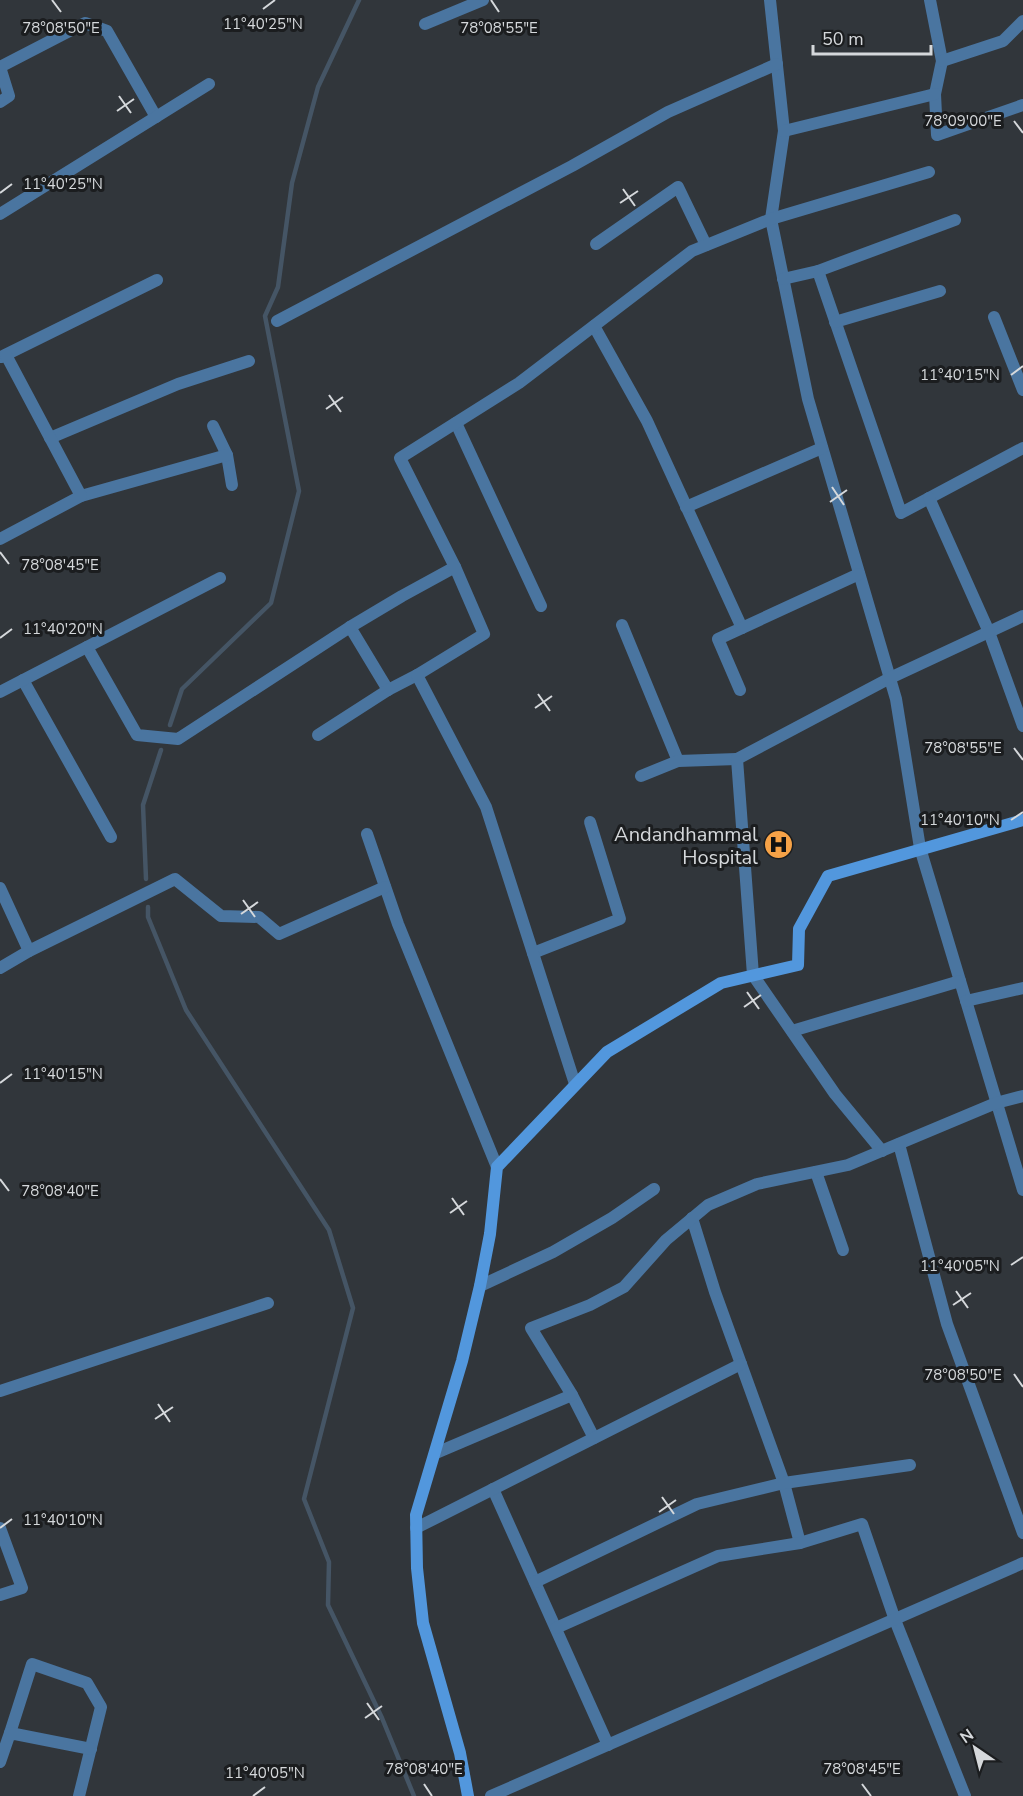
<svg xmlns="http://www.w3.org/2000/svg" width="1023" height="1796" viewBox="0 0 1023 1796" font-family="'Nunito Sans',sans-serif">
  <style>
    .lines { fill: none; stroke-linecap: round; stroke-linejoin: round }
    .stream { stroke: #455565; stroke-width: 4.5 }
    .street { stroke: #4a75a0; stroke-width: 12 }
    .secondary { stroke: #5297dd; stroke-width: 12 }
    .ticks { fill: none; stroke: #d5d8db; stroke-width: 2 }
    .labels { text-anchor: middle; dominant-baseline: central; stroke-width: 6; stroke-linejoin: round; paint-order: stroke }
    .poi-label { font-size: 20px; fill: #d5d8db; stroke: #1b1d1f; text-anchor: end }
    .ticks-label { font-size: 15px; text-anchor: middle; fill: #d5d8db; stroke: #1b1d1f; stroke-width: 6; stroke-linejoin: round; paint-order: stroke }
  </style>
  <rect width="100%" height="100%" fill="#31363b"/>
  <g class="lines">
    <g class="stream">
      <path d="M 170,725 L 182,689 L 271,603 L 299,491 L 265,316 L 278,287 L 292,183 L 318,87 L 359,0"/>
      <path d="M 146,879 L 143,805 L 161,750"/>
      <path d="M 148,907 L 148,917 L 186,1010 L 329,1230 L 353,1308 L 304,1499 L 329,1562 L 328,1605 L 382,1718 L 414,1796"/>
    </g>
    <g class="street">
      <path d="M 770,0 L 784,131 L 771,219 L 808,399 L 896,699 L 920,848 L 1023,1190"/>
      <path d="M 930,0 L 942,61 L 935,94 L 937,135 L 1023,105"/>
      <path d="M 425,24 L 483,0"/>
      <path d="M 942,61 L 1003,41 L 1023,21"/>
      <path d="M 0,102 L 9,96 L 0,67 L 85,23 L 107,31 L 156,117"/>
      <path d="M 784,131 L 935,94"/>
      <path d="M 0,214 L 209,84"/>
      <path d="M 596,244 L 678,187 L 706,245"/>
      <path d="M 818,271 L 955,220"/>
      <path d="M 783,279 L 818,271 L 901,513 L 1023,448"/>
      <path d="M 994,317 L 1023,390"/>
      <path d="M 277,321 L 572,166 L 668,112 L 777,64"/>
      <path d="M 835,322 L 940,291"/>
      <path d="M 594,326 L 647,421 L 742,628"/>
      <path d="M 1,357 L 157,280"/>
      <path d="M 456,423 L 541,606"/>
      <path d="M 213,426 L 227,455 L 232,485"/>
      <path d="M 50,438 L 178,384 L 249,361"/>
      <path d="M 81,496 L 227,455"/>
      <path d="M 929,498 L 989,632 L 1023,726"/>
      <path d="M 686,507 L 822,448"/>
      <path d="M 0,539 L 81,496 L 6,355"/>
      <path d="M 622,625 L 678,761"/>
      <path d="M 350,627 L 388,690"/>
      <path d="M 87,647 L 137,735 L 178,739 L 350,627 L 402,596 L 455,567"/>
      <path d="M 23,680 L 111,837"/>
      <path d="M 740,690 L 718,639 L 859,574"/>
      <path d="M 0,692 L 220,578"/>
      <path d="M 318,735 L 388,690 L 417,675"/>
      <path d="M 641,776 L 678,761 L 737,759"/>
      <path d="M 367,834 L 398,924 L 497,1167"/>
      <path d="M 0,888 L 29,951"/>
      <path d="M 533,953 L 620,919 L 590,822"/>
      <path d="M 0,968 L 29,951 L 175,879 L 221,916 L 259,917 L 279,934 L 385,887"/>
      <path d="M 966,1001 L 1023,988"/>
      <path d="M 792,1031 L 960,981"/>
      <path d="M 575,1084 L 486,807 L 417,675 L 484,634 L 455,567 L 400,458 L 519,383 L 692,251 L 771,219 L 929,172"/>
      <path d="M 899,1144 L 947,1324 L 1023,1533"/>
      <path d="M 882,1151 L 835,1094 L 753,975 L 737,759 L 890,678 L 1023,616"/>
      <path d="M 816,1172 L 843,1250"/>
      <path d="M 692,1218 L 715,1292 L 784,1483 L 800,1543"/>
      <path d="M 480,1286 L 553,1252 L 612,1218 L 654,1189"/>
      <path d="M 0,1391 L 268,1303"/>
      <path d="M 594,1438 L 572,1395 L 531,1328 L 590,1305 L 624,1287 L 666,1240 L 708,1205 L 757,1184 L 848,1165 L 996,1103 L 1023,1096"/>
      <path d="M 436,1453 L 572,1395"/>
      <path d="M 493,1489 L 608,1745"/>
      <path d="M 0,1528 L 22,1588 L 0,1595"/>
      <path d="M 416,1528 L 741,1364"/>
      <path d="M 535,1582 L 697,1504 L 784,1483 L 910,1465"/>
      <path d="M 556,1628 L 718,1556 L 800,1543 L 862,1524 L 895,1620 L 965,1796"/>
      <path d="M 10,1733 L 32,1664 L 87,1683 L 101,1707 L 79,1796"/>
      <path d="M 0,1762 L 10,1733 L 91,1749"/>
      <path d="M 491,1796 L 1023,1563"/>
    </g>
    <path class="secondary" d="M 468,1796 L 460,1753 L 423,1623 L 417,1568 L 416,1515 L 462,1361 L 480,1286 L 490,1234 L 497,1167 L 607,1052 L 721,983 L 798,965 L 799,929 L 828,876 L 1023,820"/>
  </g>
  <path class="ticks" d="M 52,0 L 61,12M 491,0 L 499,12M 263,9 L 275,0M 119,96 L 131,113M 117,111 L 134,99M 1014,121 L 1023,133M 623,189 L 635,206M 0,193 L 12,184M 620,203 L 638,191M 1011,375 L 1023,366M 329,395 L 341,412M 326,409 L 343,397M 832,487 L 844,505M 830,502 L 847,490M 0,552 L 9,564M 0,638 L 12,629M 538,694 L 550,711M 535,708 L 552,696M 1014,748 L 1023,760M 1011,820 L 1023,812M 243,900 L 255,917M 241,914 L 258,902M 747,992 L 759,1009M 744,1007 L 761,995M 0,1083 L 12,1074M 0,1179 L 9,1191M 452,1198 L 464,1215M 450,1213 L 467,1201M 1011,1265 L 1023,1257M 956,1291 L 968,1308M 953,1305 L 971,1293M 1014,1374 L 1023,1387M 158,1404 L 170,1422M 155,1419 L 173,1407M 662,1497 L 674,1514M 659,1512 L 676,1500M 0,1528 L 12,1519M 367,1703 L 379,1720M 365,1718 L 382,1706M 424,1784 L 432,1796M 862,1784 L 871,1796M 253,1796 L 265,1787"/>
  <defs>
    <symbol id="hospital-disc" viewBox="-11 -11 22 22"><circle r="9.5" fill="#f6a247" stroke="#1b1d1f"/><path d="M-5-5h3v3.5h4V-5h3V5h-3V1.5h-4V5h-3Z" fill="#111"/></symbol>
  </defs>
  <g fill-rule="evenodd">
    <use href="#hospital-disc" x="762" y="828" width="33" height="33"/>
  </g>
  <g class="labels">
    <g class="poi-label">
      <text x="758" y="834">Andandhammal<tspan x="758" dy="23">Hospital</tspan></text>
    </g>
  </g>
  <g class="ticks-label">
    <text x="263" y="29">11°40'25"N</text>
    <text x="61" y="33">78°08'50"E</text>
    <text x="499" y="33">78°08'55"E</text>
    <text x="963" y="126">78°09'00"E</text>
    <text x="63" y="189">11°40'25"N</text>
    <text x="960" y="380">11°40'15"N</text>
    <text x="60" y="570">78°08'45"E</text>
    <text x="63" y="634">11°40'20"N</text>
    <text x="963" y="753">78°08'55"E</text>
    <text x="960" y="825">11°40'10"N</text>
    <text x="63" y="1079">11°40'15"N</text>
    <text x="60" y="1196">78°08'40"E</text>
    <text x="960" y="1271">11°40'05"N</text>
    <text x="963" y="1380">78°08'50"E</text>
    <text x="63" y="1525">11°40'10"N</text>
    <text x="424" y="1774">78°08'40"E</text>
    <text x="862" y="1774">78°08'45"E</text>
    <text x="265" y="1778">11°40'05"N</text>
  </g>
  <g transform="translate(975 1748) rotate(325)" stroke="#1b1d1f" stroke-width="4.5" paint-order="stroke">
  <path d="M0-4.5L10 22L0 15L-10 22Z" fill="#d5d8db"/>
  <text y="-9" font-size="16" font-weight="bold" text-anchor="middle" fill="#d5d8db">N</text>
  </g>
  <path d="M813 45v9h118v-9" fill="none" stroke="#d5d8db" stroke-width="3"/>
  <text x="822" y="45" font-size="18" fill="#d5d8db" stroke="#1b1d1f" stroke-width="4.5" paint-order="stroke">50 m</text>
</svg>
